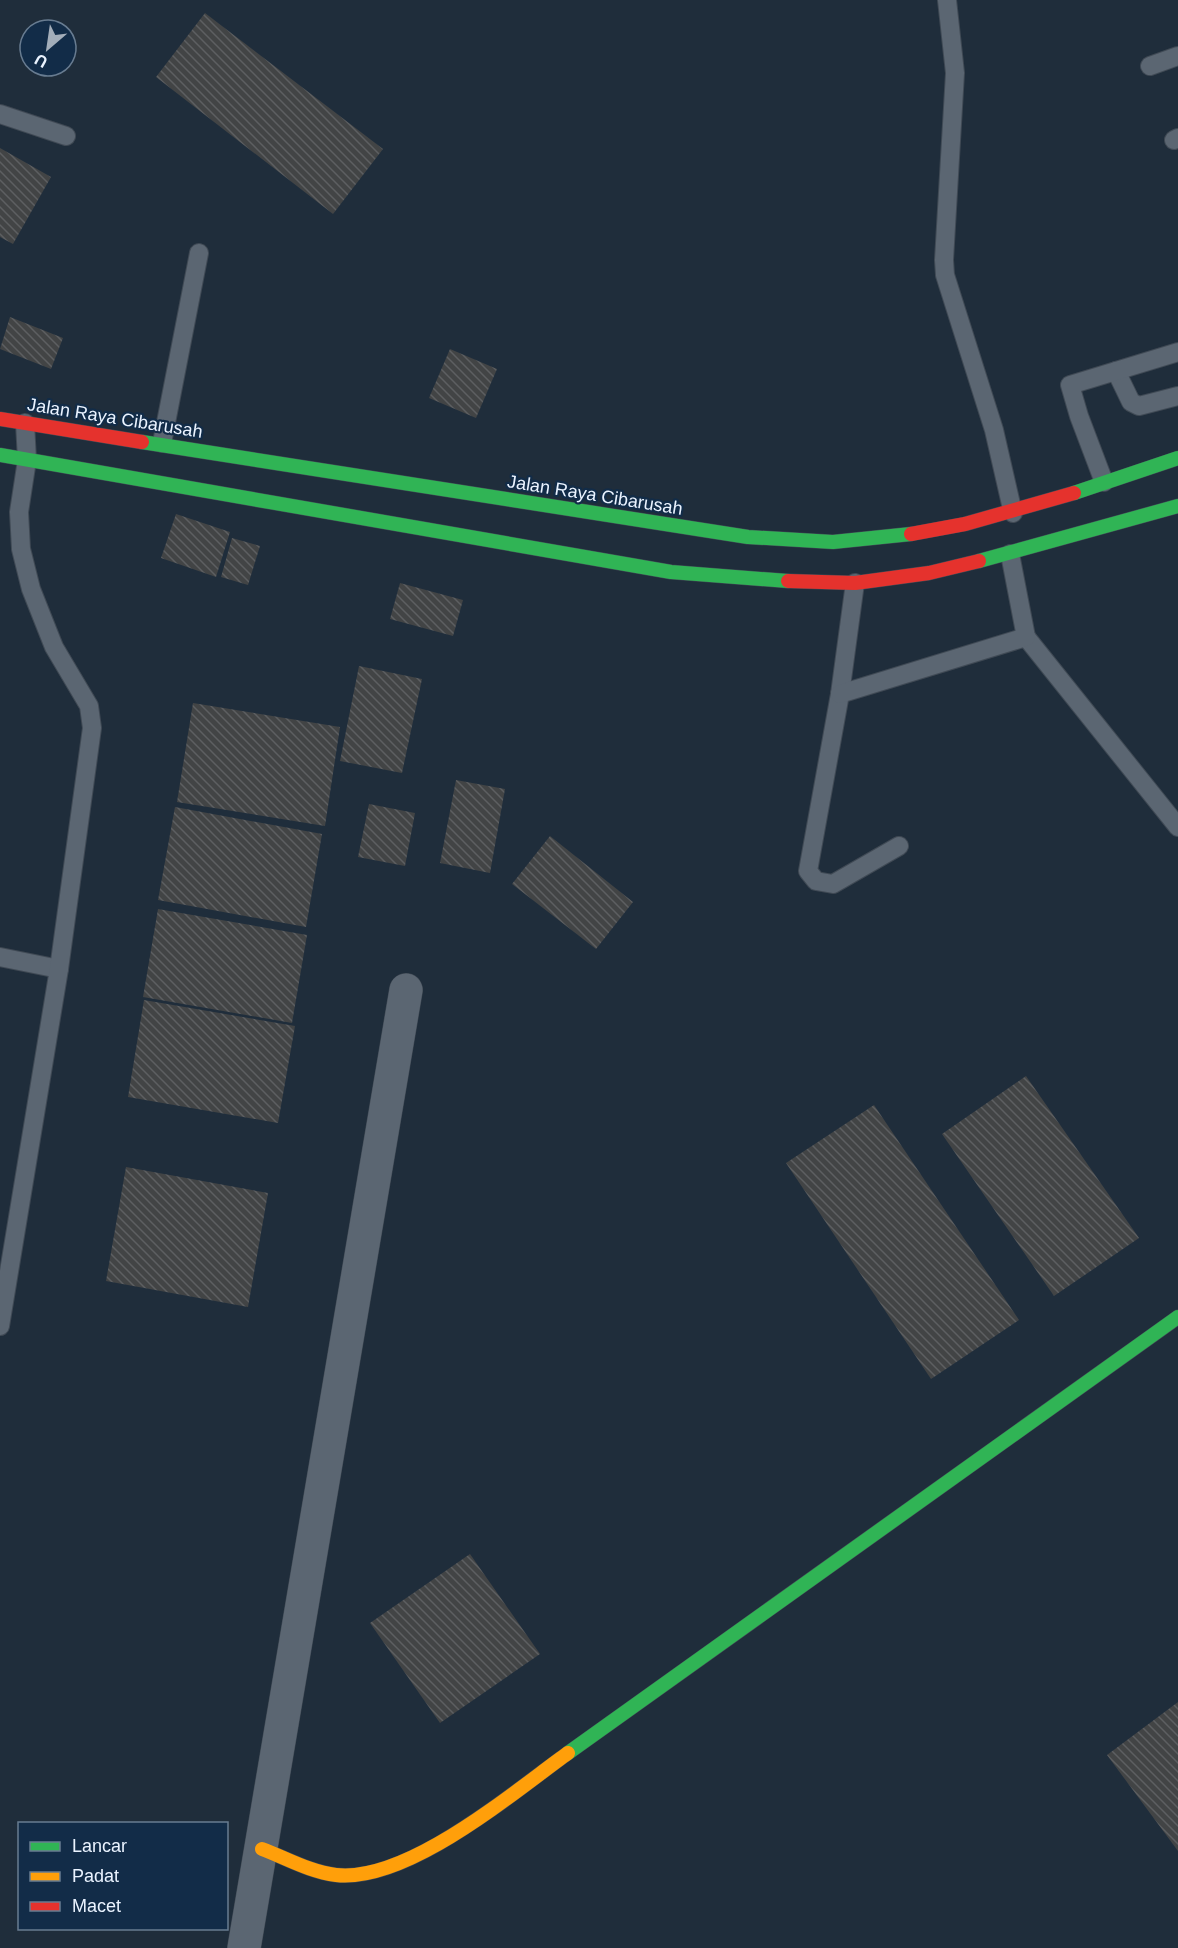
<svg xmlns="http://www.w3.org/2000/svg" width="1178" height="1948" viewBox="0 0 1178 1948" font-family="Helvetica,sans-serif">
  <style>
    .building { fill: url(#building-back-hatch) }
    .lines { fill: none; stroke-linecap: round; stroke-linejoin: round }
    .lane-casing { stroke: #404a55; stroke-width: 20 }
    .street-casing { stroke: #404a55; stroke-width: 34 }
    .fast-casing { stroke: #404a55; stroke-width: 15 }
    .slow-casing { stroke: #404a55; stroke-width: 15 }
    .jam-casing { stroke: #404a55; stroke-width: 15 }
    .lane { stroke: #5b6672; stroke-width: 18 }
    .street { stroke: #5b6672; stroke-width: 33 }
    .fast { stroke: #30b455; stroke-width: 14 }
    .slow { stroke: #ff9f0a; stroke-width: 14 }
    .jam { stroke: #e5322d; stroke-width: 14 }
    .labels { text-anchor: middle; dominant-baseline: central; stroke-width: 4.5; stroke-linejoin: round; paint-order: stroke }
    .street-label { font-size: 18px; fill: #eaf3ff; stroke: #122c48 }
  </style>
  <defs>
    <pattern id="building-back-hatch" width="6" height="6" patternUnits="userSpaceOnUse" patternTransform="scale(1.5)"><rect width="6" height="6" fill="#424445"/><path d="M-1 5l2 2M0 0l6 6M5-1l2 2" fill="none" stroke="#5d5f61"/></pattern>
  </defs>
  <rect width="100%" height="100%" fill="#1f2d3b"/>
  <g class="building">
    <path d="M 205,13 L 383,149 L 333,214 L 156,77 Z"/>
    <path d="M 0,148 L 51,177 L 13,244 L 0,237 Z"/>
    <path d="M 10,317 L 63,338 L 51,369 L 0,349 Z"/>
    <path d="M 450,349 L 497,369 L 476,418 L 429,398 Z"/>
    <path d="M 176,514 L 230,532 L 216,577 L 161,558 Z"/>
    <path d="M 232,538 L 260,546 L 248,585 L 221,577 Z"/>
    <path d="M 400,583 L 463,600 L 453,636 L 390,619 Z"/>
    <path d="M 359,666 L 422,679 L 402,773 L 340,761 Z"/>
    <path d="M 193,703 L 340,727 L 325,826 L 177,802 Z"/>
    <path d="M 456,780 L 505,789 L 490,873 L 440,863 Z"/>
    <path d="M 369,804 L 415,813 L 405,866 L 358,857 Z"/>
    <path d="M 175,807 L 322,834 L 306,927 L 158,900 Z"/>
    <path d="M 550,836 L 633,902 L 596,949 L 512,884 Z"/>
    <path d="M 158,909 L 307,935 L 292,1023 L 143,997 Z"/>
    <path d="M 144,1000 L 295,1026 L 278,1123 L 128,1097 Z"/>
    <path d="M 1026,1076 L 1139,1238 L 1054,1296 L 942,1134 Z"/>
    <path d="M 874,1105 L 1019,1320 L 931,1379 L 786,1163 Z"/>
    <path d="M 126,1167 L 268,1193 L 248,1307 L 106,1281 Z"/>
    <path d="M 470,1554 L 540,1654 L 440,1723 L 370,1623 Z"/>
    <path d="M 1178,1702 L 1178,1851 L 1107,1755 Z"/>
  </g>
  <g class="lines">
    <defs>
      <g id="lane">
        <path d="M 947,0 L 955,73 L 944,260 L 945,275 L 994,430 L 1013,513"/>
        <path d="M 1150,66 L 1178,56"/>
        <path d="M 0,114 L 66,136"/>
        <path d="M 1174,140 L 1178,138"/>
        <path d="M 1116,371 L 1131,402 L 1139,406 L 1178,396"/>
        <path d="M 162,443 L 199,253"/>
        <path d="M 1104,482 L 1079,416 L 1070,385 L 1178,352"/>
        <path d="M 855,583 L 840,694 L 808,871 L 816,881 L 833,884 L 899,846"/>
        <path d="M 1026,637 L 1178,827"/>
        <path d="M 840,694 L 1026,637 L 1010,554"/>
        <path d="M 0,957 L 59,969"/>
        <path d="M 0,1326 L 59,969 L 92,728 L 89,706 L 54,647 L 31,589 L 21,549 L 19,512 L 27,460 L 25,423"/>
      </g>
      <path id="street" d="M 244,1948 L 406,990"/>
      <g id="fast">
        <path d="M 142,442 L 748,537 L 833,542 L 911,534"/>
        <path d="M 0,455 L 671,572 L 788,581"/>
        <path d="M 1074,493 L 1178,458"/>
        <path d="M 979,561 L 1178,506"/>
        <path d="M 568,1753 L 1178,1317"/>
      </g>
      <path id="slow" d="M 262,1849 C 286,1858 310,1872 336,1875 C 407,1883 511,1794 568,1753"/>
      <g id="jam">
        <path d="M 0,419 L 142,442"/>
        <path d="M 911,534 L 965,524 L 1074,493"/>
        <path d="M 788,581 L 855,583 L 929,573 L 979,561"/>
      </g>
    </defs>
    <use href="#lane" class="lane-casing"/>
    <use href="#street" class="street-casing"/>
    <use href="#fast" class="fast-casing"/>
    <use href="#slow" class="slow-casing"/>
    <use href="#jam" class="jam-casing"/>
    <use href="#lane" class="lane"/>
    <use href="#street" class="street"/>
    <use href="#fast" class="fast"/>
    <use href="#slow" class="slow"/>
    <use href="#jam" class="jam"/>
  </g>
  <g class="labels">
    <g class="street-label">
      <text transform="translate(115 418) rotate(9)">Jalan Raya Cibarusah</text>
      <text transform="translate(595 495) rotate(9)">Jalan Raya Cibarusah</text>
    </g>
  </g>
  <rect x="18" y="1822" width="210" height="108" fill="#122c48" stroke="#687c91" stroke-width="1.5"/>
  <rect x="30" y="1842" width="30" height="9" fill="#30b455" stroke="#687c91" stroke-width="1.5"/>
  <text x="72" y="1852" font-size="18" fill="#eaf3ff">Lancar</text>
  <rect x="30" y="1872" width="30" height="9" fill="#ff9f0a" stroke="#687c91" stroke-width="1.5"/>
  <text x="72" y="1882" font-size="18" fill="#eaf3ff">Padat</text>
  <rect x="30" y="1902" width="30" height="9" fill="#e5322d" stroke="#687c91" stroke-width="1.5"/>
  <text x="72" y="1912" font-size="18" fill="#eaf3ff">Macet</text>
  <g transform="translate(48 48) rotate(209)"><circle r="28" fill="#122c48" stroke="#687c91" stroke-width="1.5"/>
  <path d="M0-4.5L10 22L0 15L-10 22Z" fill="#a3aeba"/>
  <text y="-9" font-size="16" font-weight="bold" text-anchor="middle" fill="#eaf3ff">U</text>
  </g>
</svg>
